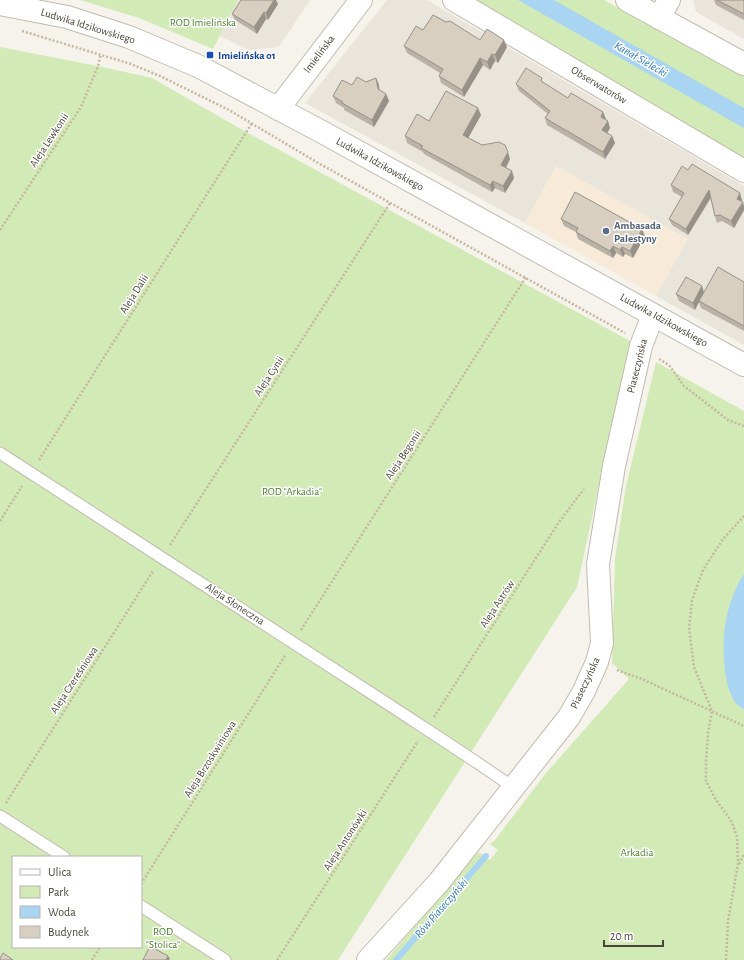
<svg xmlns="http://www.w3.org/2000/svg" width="744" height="960" viewBox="0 0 744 960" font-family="'Alegreya Sans',sans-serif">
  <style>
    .residential { fill: #eae5da }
    .commercial { fill: #f7ead8 }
    .green { fill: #d2eab5; fill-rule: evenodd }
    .water { fill: #a9d4f2 }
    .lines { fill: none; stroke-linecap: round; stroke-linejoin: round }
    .stream { stroke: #a9d4f2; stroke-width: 6 }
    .service-casing { stroke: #c2bbae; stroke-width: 13 }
    .minor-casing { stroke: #c2bbae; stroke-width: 24 }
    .tertiary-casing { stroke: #c2bbae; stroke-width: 24 }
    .path { stroke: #c4b79f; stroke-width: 2.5; stroke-dasharray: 2 2; stroke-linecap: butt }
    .service { stroke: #fff; stroke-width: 11 }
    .minor { stroke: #fff; stroke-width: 22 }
    .tertiary { stroke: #fff; stroke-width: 22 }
    .wall { fill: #bab2a6 }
    .shaded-wall { fill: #979187 }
    .building { fill: #d8cfc1; stroke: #979187 }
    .transit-dot { fill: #1a4fb4; stroke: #fff; stroke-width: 1.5 }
    .service-dot { fill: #5c6f8a; stroke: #fff; stroke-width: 1.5 }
    .labels { text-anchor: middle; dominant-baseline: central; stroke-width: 3; stroke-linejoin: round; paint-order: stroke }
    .park-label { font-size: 11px; fill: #4a7f2a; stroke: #fff }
    .street-label { font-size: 11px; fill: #4b4439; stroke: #fff }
    .transit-label { font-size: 11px; font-weight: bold; fill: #164399; stroke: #fff; text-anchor: start }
    .service-label { font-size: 11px; font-weight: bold; fill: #4e5e75; stroke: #fff; text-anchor: start }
    .water-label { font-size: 12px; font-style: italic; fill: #2e7ab2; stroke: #fff }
  </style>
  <rect width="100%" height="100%" fill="#f6f3ec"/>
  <g class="residential">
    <path d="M 238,0 L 310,0 L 279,47 L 249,50 L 220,36 Z"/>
    <path d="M 387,0 L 427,0 L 744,186 L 744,345 L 656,296 L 687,239 L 556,166 L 525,223 L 305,103 Z"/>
    <path d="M 693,0 L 744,0 L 744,39 L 696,12 Z"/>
  </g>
  <path class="commercial" d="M 556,166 L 688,239 L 656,296 L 525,223 Z"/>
  <g class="green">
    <path d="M 80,0 L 238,0 L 213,49 L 139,18 Z"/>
    <path d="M 470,0 L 604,0 L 744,76 L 744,159 Z"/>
    <path d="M 0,47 L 98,66 L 152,78 L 246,132 L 630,341 L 577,587 L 338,960 L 0,960 ZM 13,857 L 141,857 L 141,947 L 13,947 Z"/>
    <path d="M 656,362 L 744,411 L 744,960 L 386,960 L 419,921 L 430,905 L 449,881 L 479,852 L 490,860 L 498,850 L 490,844 L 495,840 L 546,773 L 629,679 L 612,663 L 615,558 L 626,486 Z"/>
  </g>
  <g class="water">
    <path d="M 518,0 L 554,0 L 744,108 L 744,128 Z"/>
    <path d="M 744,574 L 744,709 C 721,700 722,640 726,620 C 729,604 735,588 744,574 Z"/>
  </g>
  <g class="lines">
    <path class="stream" d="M 396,960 L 486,856"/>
    <defs>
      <g id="service">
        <path d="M 0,453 C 130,538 261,621 391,706 C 432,733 473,759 514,788"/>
        <path d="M 0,816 L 64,857"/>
        <path d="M 141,906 L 225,960"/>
      </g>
      <g id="minor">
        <path d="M 454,0 L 744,171"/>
        <path d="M 627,0 L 744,64"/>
        <path d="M 659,18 L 669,0"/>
        <path d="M 278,109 L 361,0"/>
        <path d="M 368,960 L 439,882 L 569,717 L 584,691 L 597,662 L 602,643 L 598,564 L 614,466 L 641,346 L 653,315"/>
      </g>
      <path id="tertiary" d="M 0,4 L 67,17 L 129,37 L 198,66 L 324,133 L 744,365"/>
    </defs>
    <use href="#service" class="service-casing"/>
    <use href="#minor" class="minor-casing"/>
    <use href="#tertiary" class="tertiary-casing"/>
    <g class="path">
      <path d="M 22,31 L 131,64 L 160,76 L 229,110 L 320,164 L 625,333"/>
      <path d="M 0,230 L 81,107 L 98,66 L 101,54"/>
      <path d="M 659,359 L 669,365 L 684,386 L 728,420 L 744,426"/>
      <path d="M 39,460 L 252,123"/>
      <path d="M 0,521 L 22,486"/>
      <path d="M 170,545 L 390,203"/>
      <path d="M 301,630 L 526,277"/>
      <path d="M 617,670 L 642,679 L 744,726"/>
      <path d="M 434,717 L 559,522 L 584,489"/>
      <path d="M 6,803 L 153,571"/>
      <path d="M 739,864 L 744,854"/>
      <path d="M 141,884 L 286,654"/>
      <path d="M 92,960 L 100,947"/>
      <path d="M 277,960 L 418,741"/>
      <path d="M 726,960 L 728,921 L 738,864 L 737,837 L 732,822 L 716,800 L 706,781 L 706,763 L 708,733 L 712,711 L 694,667 L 689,628 L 692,600 L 703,570 L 723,539 L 744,516"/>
    </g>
    <use href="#service" class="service"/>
    <use href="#minor" class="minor"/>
    <use href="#tertiary" class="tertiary"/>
  </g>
  <g class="wall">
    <path d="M 241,0 L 276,0 L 278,4 L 268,20 L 266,19 L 257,34 L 235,20 L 232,14 Z"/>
    <path d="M 714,0 L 744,0 L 744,20 L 716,5 Z"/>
    <path d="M 446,22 L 480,40 L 507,47 L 498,63 L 495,61 L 490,70 L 483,65 L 464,97 L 441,83 L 439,76 L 440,73 L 407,53 L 404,46 Z"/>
    <path d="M 376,78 L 379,85 L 379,90 L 386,94 L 389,101 L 374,127 L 344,110 L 344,108 L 336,103 L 333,96 L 352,85 L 366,82 Z"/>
    <path d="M 544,83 L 568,98 L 603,112 L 606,120 L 610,128 L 607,133 L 612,136 L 615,143 L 605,159 L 547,125 L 545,118 L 548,114 L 519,91 L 516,84 Z"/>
    <path d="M 481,115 L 468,138 L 510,159 L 506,167 L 514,178 L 505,193 L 495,188 L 492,192 L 424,154 L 423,152 L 407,143 L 405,136 L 429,121 Z"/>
    <path d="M 688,170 L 742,200 L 741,201 L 744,206 L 744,210 L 734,228 L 722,221 L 717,223 L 715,216 L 711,198 L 688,235 L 672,225 L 669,219 L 682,197 L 673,192 L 671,185 Z"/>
    <path d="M 561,219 L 645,236 L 633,258 L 625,254 L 623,257 L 616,253 L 613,258 L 578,239 L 576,232 L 564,226 Z"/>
    <path d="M 744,282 L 744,331 L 701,308 L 699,302 L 695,310 L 679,301 L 676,294 L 702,286 L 704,292 Z"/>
  </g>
  <g class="shaded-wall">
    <path d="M 274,0 L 276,0 L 278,4 L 268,20 L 266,13 Z"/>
    <path d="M 264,12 L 266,19 L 257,34 L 254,27 Z"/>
    <path d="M 504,40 L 507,47 L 498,63 L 495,55 Z"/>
    <path d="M 492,54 L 495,61 L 490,70 L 487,62 Z"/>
    <path d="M 480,58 L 483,65 L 464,97 L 462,90 Z"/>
    <path d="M 376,78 L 379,85 L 380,96 L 378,89 Z"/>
    <path d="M 386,94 L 389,101 L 374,127 L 372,120 Z"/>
    <path d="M 478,108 L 481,115 L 466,142 L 463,135 Z"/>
    <path d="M 603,112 L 606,119 L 603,123 L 601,117 Z"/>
    <path d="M 608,121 L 610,128 L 605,137 L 602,130 Z"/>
    <path d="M 612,136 L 615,143 L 605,159 L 603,152 Z"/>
    <path d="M 508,152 L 510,159 L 504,172 L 501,165 Z"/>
    <path d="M 512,171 L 514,178 L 505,193 L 503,186 Z"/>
    <path d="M 493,181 L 495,188 L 492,192 L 490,185 Z"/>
    <path d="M 709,190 L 711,197 L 688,235 L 686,229 Z"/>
    <path d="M 740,193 L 742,200 L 739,205 L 737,199 Z"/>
    <path d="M 743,202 L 744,206 L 744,210 L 734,228 L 731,221 Z"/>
    <path d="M 642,229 L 645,236 L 633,258 L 630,251 Z"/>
    <path d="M 613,246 L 616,253 L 613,258 L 610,251 Z"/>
    <path d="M 622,247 L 625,254 L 623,257 L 620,250 Z"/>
    <path d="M 702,286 L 704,293 L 699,301 L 699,302 L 695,310 L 693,303 Z"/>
    <path d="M 168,956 L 170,959 L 169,960 L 166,960 Z"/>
  </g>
  <g class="building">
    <path d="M 241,0 L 274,0 L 266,13 L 264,12 L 254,27 L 232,14 Z"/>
    <path d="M 717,0 L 744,0 L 744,14 Z"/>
    <path d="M 433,15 L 446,22 L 450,21 L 480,40 L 487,29 L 504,40 L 495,55 L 492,54 L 487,62 L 480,58 L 462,90 L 439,76 L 443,69 L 404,46 L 416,26 L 423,30 Z"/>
    <path d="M 526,68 L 542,78 L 541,81 L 568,98 L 571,93 L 603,112 L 601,117 L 608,121 L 602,130 L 612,136 L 603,152 L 545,118 L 550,111 L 516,84 Z"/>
    <path d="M 357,77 L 366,82 L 376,78 L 378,89 L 386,94 L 372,120 L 342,103 L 343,102 L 333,96 L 342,80 L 352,85 Z"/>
    <path d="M 446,91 L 478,108 L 463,135 L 482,145 L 499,142 L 505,145 L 508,152 L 501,165 L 512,171 L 503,186 L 493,181 L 490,185 L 421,148 L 423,146 L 405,136 L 417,114 L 429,121 Z"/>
    <path d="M 692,164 L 740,193 L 737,199 L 743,202 L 731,221 L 720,215 L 715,216 L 709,190 L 686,229 L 669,219 L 684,193 L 671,185 L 682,166 L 688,170 Z"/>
    <path d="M 575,192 L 642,229 L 630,251 L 622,247 L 620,250 L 613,246 L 610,251 L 576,232 L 578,228 L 561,219 Z"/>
    <path d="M 718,267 L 744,282 L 744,326 L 699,301 Z"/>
    <path d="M 686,277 L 702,286 L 693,303 L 676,294 Z"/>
    <path d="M 150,946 L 168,956 L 166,960 L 143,960 Z"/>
    <path d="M 3,953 L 13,960 L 0,960 L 0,958 Z"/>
  </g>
  <rect class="transit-dot" x="206" y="51" width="8" height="8" rx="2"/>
  <circle class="service-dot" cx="606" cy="231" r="4"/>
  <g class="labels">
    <g class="park-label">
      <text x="203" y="22">ROD Imielińska</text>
      <text x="292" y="491">ROD "Arkadia"</text>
      <text x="637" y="852">Arkadia</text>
      <text x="163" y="931">ROD<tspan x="163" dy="13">"Stolica"</tspan></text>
    </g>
    <g class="street-label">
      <text transform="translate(88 26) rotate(17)">Ludwika Idzikowskiego</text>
      <text transform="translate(319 54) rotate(-53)">Imielińska</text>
      <text transform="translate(599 85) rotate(31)">Obserwatorów</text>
      <text transform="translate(49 140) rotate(-57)">Aleja Lewkonii</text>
      <text transform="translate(380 164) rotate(29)">Ludwika Idzikowskiego</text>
      <text transform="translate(134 294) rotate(-58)">Aleja Dalii</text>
      <text transform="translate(664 320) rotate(29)">Ludwika Idzikowskiego</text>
      <text transform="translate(637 366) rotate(-76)">Piaseczyńska</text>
      <text transform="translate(269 376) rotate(-57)">Aleja Cynii</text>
      <text transform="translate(403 455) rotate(-57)">Aleja Begonii</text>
      <text transform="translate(235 604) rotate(33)">Aleja Słoneczna</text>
      <text transform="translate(497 604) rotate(-57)">Aleja Astrów</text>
      <text transform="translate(74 680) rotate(-57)">Aleja Czereśniowa</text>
      <text transform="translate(585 683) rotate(-65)">Piaseczyńska</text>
      <text transform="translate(210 759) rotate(-58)">Aleja Brzoskwiniowa</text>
      <text transform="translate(345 840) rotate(-57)">Aleja Antonówki</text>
    </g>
    <g class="transit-label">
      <text x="218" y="55">Imielińska 01</text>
    </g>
    <g class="service-label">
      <text x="614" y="225">Ambasada<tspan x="614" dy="13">Palestyny</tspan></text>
    </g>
    <g class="water-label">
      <text transform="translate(641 59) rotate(30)">Kanał Sielecki</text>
      <text transform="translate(441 908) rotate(-49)">Rów Piaseczyński</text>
    </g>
  </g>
  <rect x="12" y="856" width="130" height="92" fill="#ffffff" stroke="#b7b4b0"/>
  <rect x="20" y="869" width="20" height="6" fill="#ffffff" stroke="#b7b4b0"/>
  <text x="48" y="876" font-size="12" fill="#4b4439">Ulica</text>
  <rect x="20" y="886" width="20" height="12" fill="#d2eab5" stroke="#b7b4b0"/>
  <text x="48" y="896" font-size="12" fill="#4b4439">Park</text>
  <rect x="20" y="906" width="20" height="12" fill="#a9d4f2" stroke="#b7b4b0"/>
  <text x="48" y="916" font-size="12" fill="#4b4439">Woda</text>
  <rect x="20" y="926" width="20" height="12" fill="#d8cfc1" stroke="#b7b4b0"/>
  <text x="48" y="936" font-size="12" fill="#4b4439">Budynek</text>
  <path d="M604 940v6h59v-6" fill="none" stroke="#4b4439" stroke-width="2"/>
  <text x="610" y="940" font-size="12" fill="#4b4439" stroke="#ffffff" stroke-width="3" paint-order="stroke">20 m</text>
</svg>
